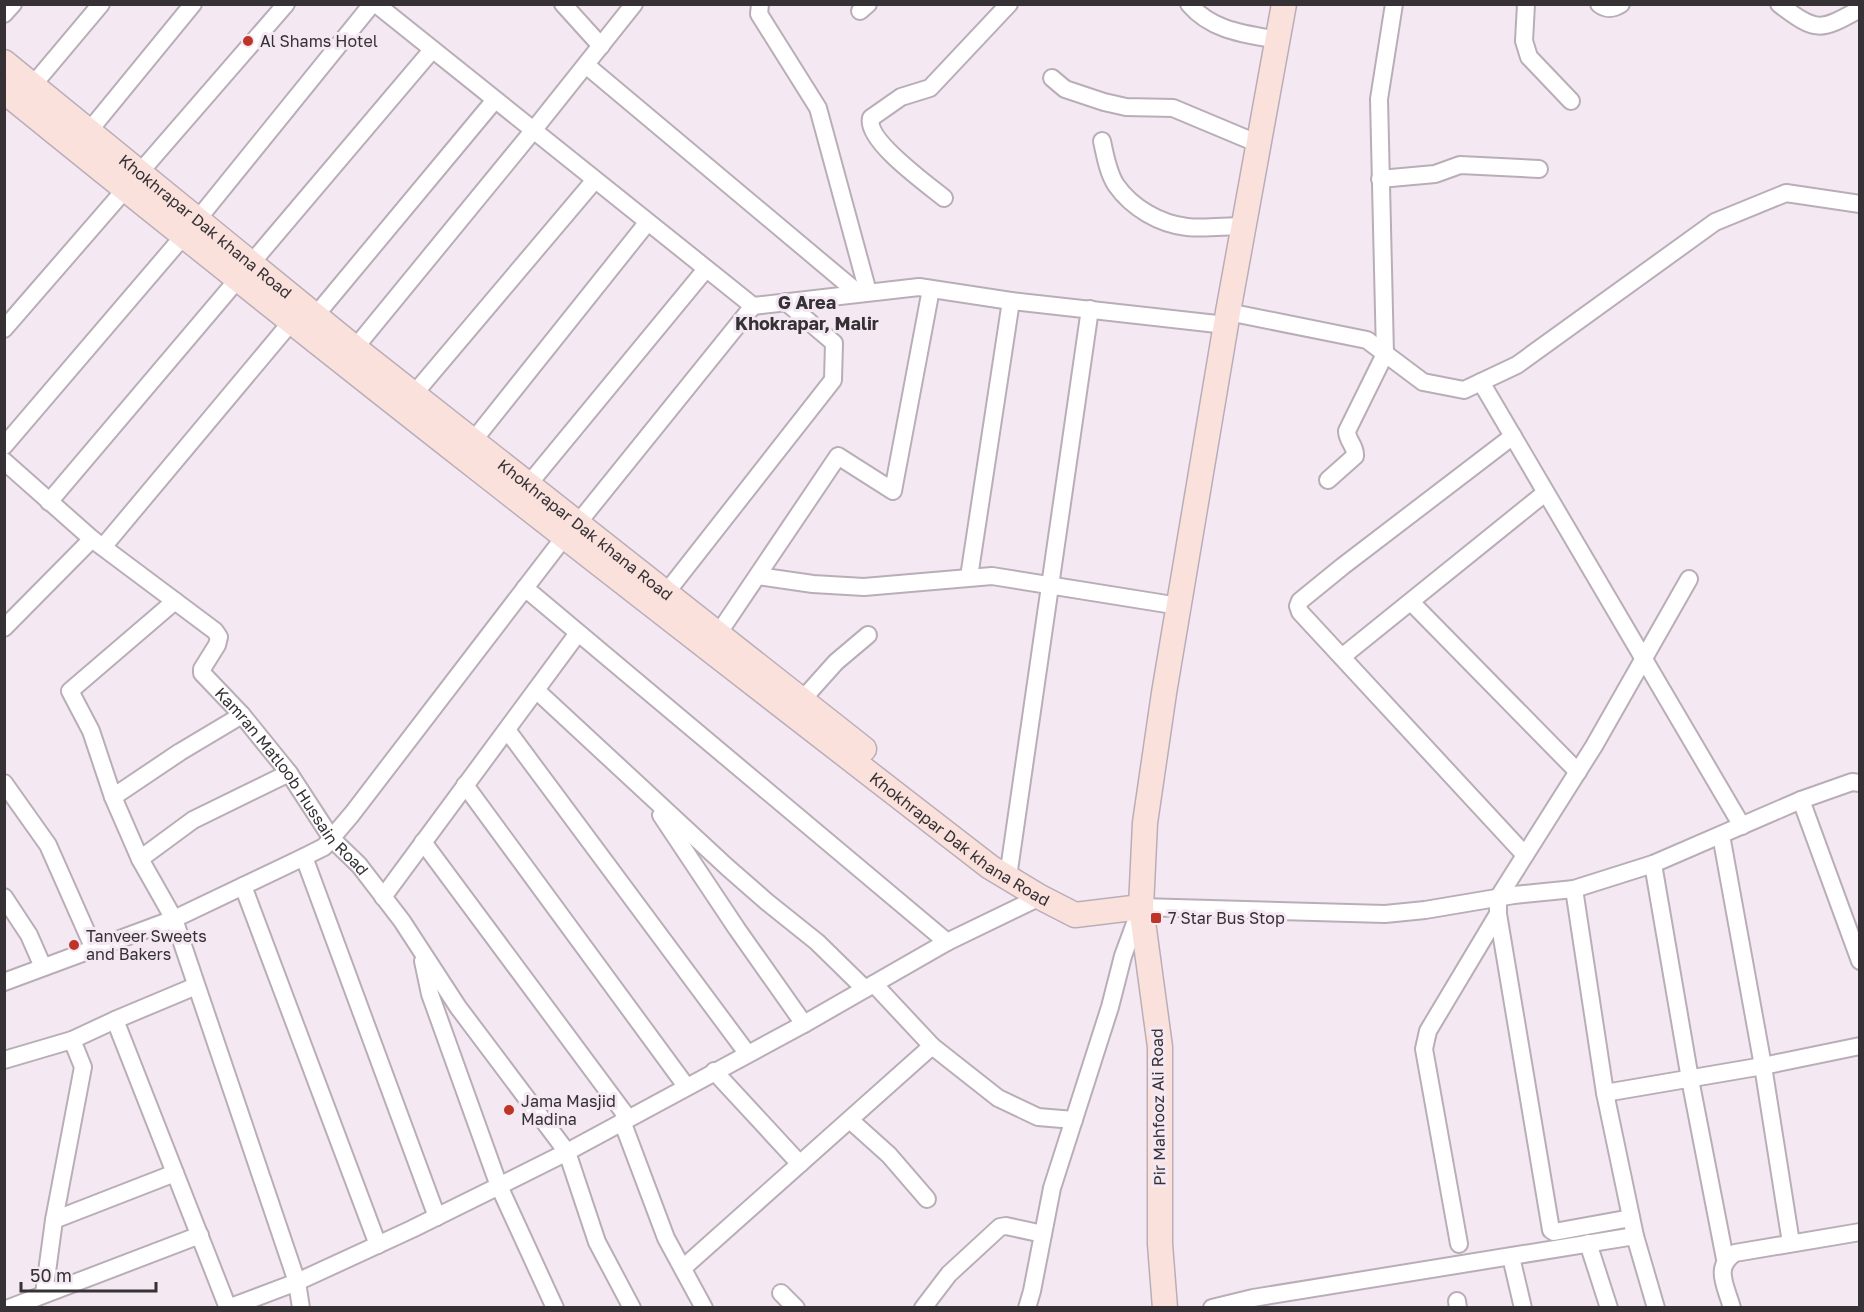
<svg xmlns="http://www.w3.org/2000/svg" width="1864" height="1312" viewBox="0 0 1864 1312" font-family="'Golos Text',sans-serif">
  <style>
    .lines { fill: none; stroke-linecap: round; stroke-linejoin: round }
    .street-casing { stroke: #b9aeb8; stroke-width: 20 }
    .secondary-casing { stroke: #b9aeb8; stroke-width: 27 }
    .street { stroke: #fff; stroke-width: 16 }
    .secondary { stroke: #fae1dc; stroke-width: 24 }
    .poi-dot { fill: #c03327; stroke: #f4e8f3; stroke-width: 2 }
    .labels { text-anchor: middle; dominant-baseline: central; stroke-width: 6; stroke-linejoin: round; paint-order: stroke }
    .poi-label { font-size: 16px; fill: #353135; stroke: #f4e8f3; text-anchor: start }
    .street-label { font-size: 16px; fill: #353135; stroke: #f4e8f3 }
    .neighbourhood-label { font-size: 18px; font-weight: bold; fill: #353135; stroke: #f4e8f3 }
  </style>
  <rect width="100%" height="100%" fill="#f4e8f3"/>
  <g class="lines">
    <defs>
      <g id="street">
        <path d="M 376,4 L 753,306 L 919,287 L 1011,301 L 1226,325"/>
        <path d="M 563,4 L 601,46"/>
        <path d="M 760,4 L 759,14 L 818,108 L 868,292"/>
        <path d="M 1189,4 C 1212,31 1245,34 1278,40"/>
        <path d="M 1526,4 L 1524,41 L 1529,57 L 1571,101"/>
        <path d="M 1599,4 C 1607,10 1613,9 1621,4"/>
        <path d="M 1779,4 C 1817,33 1820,31 1860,9"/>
        <path d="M 860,11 L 868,4"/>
        <path d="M 4,14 L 13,4"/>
        <path d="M 586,65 L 858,293"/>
        <path d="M 1052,78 L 1065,89 L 1104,102 L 1126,107 L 1173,108 L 1259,144"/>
        <path d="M 33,85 L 101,4"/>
        <path d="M 89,131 L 193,4"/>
        <path d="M 1102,141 C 1105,155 1108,173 1116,185 C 1132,208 1160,224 1187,227 C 1205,229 1225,226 1243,226"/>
        <path d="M 1380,179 L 1435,174 L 1460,165 L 1539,169"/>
        <path d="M 944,198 C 927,184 865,140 871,118 L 901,97 L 930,88 L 1009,4"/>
        <path d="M 1228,312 L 1367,340 L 1423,382 L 1464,390 L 1517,365 L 1715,222 L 1786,193 L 1860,204"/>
        <path d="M 316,315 L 494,101"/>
        <path d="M 4,329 L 286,4"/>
        <path d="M 355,348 L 532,132 L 634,4"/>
        <path d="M 1481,382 L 1742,826"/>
        <path d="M 414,394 L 594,181"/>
        <path d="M 1513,436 L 1343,566 L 1300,601 L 1298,606 L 1300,612 L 1525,855"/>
        <path d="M 473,441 L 647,223"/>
        <path d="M 4,446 L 198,219 L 372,4"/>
        <path id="s1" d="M 4,461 L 92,539 L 215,631 L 219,637 L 217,645 L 202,669 L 202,673 L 242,715 L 289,773 L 332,839 L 359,865 L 402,921 L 458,1007 L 567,1152 L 597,1242 L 632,1308"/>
        <path d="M 1328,480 L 1355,456 C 1356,446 1347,441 1347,431 L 1385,354 L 1379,99 L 1394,4"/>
        <path d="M 528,485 L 706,269"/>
        <path d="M 49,502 L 432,50"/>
        <path d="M 103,547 L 292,321"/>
        <path d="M 758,576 L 813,584 L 864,587 L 992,576 L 1179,606"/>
        <path d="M 969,577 L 1011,301"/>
        <path d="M 525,588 L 947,942"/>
        <path d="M 666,593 L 833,380 L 834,343 L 786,302"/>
        <path d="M 175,601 L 70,691 L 91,731 L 113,797 L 140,859 L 174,919 L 297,1282 L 301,1308"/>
        <path d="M 1411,602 L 1578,772"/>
        <path d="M 4,628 L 92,539"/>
        <path d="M 718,634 L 838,456 L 893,491 L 931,289"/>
        <path d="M 1343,656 L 1545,493"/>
        <path d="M 536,690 L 727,867 L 767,902 L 817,942 L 865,989"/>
        <path d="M 802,700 L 836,662 L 868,635"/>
        <path d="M 507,730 L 747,1053"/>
        <path d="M 4,783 L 48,845 L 94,949"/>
        <path d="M 465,785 L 686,1086"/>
        <path d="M 113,797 L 180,752 L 242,715"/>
        <path d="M 1801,800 L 1860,961"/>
        <path d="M 661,815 L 737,929 L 804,1024"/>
        <path d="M 1721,835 L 1763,1066 L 1791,1243"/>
        <path d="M 423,842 L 628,1118"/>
        <path d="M 304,857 L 437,1217"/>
        <path d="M 140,859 L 193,820 L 289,773"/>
        <path d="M 1653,864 L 1690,1079 L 1725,1259"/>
        <path d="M 1009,870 L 1090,309"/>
        <path d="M 243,886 L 378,1245"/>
        <path d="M 1574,889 L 1605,1093 L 1635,1236 L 1656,1308"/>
        <path d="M 4,897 L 29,935 L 43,967"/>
        <path d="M 383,897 L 578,633"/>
        <path d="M 423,961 L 430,994 L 499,1186 L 555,1308"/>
        <path d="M 4,982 L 174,919 L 304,857 L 324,847 L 352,814 L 565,536 L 578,523 L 753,306"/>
        <path d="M 874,984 L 932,1046 L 998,1098 L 1038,1117 L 1074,1120"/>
        <path d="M 115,1020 L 228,1308"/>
        <path d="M 4,1060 L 72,1040 L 115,1020 L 196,986"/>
        <path d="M 714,1071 L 800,1164"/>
        <path d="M 1605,1093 L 1763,1066 L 1860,1046"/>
        <path d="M 850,1120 L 889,1155 L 927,1199"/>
        <path d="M 622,1121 L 666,1238 L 704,1308"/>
        <path d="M 1631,1218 L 1554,1232 L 1551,1230 L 1498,914 L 1498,898 L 1594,746 L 1689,579"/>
        <path d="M 54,1220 L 175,1173"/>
        <path d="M 1588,1243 L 1609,1308"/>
        <path d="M 1459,1244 L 1424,1049 L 1428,1031 L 1498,914"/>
        <path d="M 1511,1257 L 1523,1308"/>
        <path d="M 683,1268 L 932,1046"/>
        <path d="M 781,1293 L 796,1308"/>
        <path d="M 44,1294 L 54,1220 L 83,1067 L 72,1040"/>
        <path d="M 1457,1301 L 1458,1308"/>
        <path d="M 9,1308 L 200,1235"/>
        <path d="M 228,1308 L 297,1282 L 412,1229 L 499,1186 L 567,1152 L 804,1024 L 947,942 L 1040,897"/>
        <path d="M 923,1308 L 949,1274 L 1000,1227 L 1006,1226 L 1043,1234"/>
        <path d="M 1027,1308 L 1032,1291 L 1052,1188 L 1110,1007 L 1123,956 L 1141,907 L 1385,914 L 1425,910 L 1514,895 L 1574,889 L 1653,864 L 1801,800 L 1852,782 L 1860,783"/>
        <path d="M 1212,1308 L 1253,1298 L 1635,1236"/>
        <path d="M 1732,1308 C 1726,1286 1713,1267 1735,1253 L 1860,1232"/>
      </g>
      <g id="secondary">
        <path id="s2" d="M 4,62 L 355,348 L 864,749"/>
        <path id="s3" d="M 4,91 C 329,355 659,611 990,867 L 1040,897 L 1075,915 L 1141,907"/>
        <path d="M 1165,1308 L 1160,1244 L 1160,1047 L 1141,907 L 1145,823 L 1164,693 L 1228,312 L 1284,4"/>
      </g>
    </defs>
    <use href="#street" class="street-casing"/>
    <use href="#secondary" class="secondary-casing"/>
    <use href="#street" class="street"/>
    <use href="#secondary" class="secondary"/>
  </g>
  <g class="poi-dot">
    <circle cx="248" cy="41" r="6"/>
    <rect x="1150" y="912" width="12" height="12" rx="3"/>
    <circle cx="74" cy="945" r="6"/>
    <circle cx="509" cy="1110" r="6"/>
  </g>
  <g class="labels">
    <g class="poi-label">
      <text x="260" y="41">Al Shams Hotel</text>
      <text x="1168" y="918">7 Star Bus Stop</text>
      <text x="86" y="936">Tanveer Sweets<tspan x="86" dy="18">and Bakers</tspan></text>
      <text x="521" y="1101">Jama Masjid<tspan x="521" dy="18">Madina</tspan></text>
    </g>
    <g class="street-label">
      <text stroke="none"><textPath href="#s2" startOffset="260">Khokhrapar Dak khana Road</textPath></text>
      <text stroke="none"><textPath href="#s2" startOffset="746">Khokhrapar Dak khana Road</textPath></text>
      <text stroke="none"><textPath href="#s1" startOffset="460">Kamran Matloob Hussain Road</textPath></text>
      <text stroke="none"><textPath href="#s3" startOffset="1214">Khokhrapar Dak khana Road</textPath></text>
      <text transform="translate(1158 1107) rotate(-91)">Pir Mahfooz Ali Road</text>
    </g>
    <g class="neighbourhood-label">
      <text x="807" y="302">G Area<tspan x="807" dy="21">Khokrapar, Malir</tspan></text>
    </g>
  </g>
  <rect width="1864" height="1312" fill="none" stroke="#353135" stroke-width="12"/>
  <path d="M21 1282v9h135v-9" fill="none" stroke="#353135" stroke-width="3"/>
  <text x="30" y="1282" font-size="18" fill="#353135" stroke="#f4e8f3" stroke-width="4.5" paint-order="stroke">50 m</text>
</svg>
